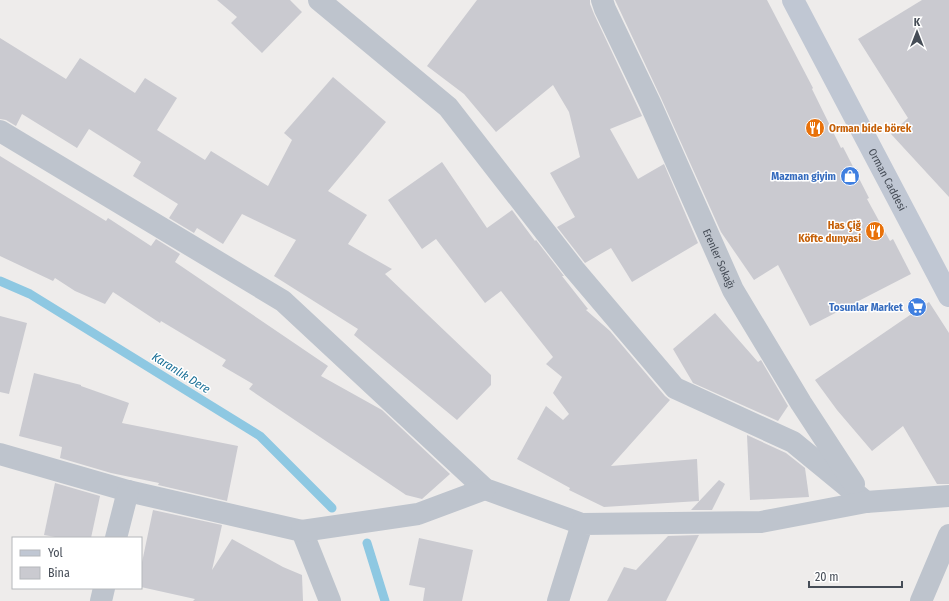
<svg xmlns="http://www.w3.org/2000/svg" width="949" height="601" viewBox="0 0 949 601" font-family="'Fira Sans Condensed',sans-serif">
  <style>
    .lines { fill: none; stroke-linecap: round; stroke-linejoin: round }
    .stream { stroke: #8ec8e2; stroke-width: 9 }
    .building { fill: #cacad0 }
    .street { stroke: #bec4cd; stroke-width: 22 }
    .secondary { stroke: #c0c7d3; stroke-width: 22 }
    .labels { text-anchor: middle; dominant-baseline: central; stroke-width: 3; stroke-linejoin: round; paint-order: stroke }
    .food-label { font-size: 11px; font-weight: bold; fill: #c56008; stroke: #fff; text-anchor: start }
    .shop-label { font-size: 11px; font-weight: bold; fill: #366cbe; stroke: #fff; text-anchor: end }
    .street-label { font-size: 11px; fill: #464d57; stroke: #fff }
    .water-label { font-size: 12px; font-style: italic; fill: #196f96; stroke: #fff }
  </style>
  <rect width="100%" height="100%" fill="#eeeceb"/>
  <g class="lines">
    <g class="stream">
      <path d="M 0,281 L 30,294 L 260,436 L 332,508"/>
      <path d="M 367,543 L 385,601"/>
    </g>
  </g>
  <g class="building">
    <path d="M 217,0 L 290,0 L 302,12 L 262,53 L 231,23 L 237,17 Z"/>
    <path d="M 477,0 L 590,0 L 590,4 L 594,14 L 642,116 L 610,129 L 638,179 L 664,164 L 698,243 L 632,282 L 611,248 L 585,263 L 557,227 L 575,217 L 550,173 L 580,157 L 569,112 L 553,85 L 496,132 L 464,94 L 427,66 Z"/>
    <path d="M 615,0 L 767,0 L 813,88 L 812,89 L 841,148 L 843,147 L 869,198 L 867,199 L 890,241 L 893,239 L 911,274 L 810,326 L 778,265 L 754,280 L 721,232 L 661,98 Z"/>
    <path d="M 922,0 L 949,0 L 949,197 L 891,134 L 908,118 L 858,39 Z"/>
    <path d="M 0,38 L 66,79 L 80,58 L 135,93 L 145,78 L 177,98 L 157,130 L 205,160 L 211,151 L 268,186 L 292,140 L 284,133 L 333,77 L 386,122 L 328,191 L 367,215 L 348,244 L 392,269 L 385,274 L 491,375 L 491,385 L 457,420 L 354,335 L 358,329 L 274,276 L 296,240 L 242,214 L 223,244 L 197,228 L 194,233 L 169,218 L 178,204 L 133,176 L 141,162 L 89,129 L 77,148 L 22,114 L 16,126 L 6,120 L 0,119 Z"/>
    <path d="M 0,156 L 106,221 L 108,218 L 151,246 L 156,239 L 180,254 L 175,262 L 328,366 L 321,376 L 382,410 L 450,474 L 422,499 L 406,495 L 249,389 L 253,384 L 222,366 L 226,360 L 161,321 L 160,323 L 113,292 L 105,304 L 75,291 L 55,278 L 53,281 L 0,256 Z"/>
    <path d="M 442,162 L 487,228 L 512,210 L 535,241 L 536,240 L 564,276 L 562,276 L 588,309 L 586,310 L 610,331 L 665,396 L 670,400 L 611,466 L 697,459 L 699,501 L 604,507 L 569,490 L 570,488 L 517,459 L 546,406 L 563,420 L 569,414 L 553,393 L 562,377 L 546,364 L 553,357 L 501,291 L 485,303 L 436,239 L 422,249 L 388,200 Z"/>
    <path d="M 929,302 L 949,333 L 949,484 L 937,484 L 903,426 L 872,451 L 837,410 L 815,380 Z"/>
    <path d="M 715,313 L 758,362 L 761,360 L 788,406 L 778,421 L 693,383 L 673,349 Z"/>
    <path d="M 0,316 L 27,323 L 9,394 L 0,392 Z"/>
    <path d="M 34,373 L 81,385 L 81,386 L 129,403 L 122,423 L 238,446 L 227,501 L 158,485 L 159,483 L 111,473 L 60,458 L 62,447 L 19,436 Z"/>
    <path d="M 747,435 L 786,453 L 805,468 L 809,497 L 750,500 Z"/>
    <path d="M 719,480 L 725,484 L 712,510 L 691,510 Z"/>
    <path d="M 55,483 L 100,496 L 91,538 L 61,538 L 44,535 Z"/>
    <path d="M 153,510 L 222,525 L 212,570 L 232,539 L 283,567 L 302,575 L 303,601 L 193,601 L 195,599 L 141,587 L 141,567 Z"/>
    <path d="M 699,535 L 666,601 L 607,601 L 624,567 L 636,570 L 668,536 Z"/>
    <path d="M 419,538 L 473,550 L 462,601 L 423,601 L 425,588 L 409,585 Z"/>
  </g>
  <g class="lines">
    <g class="street">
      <path d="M 319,0 L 448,107 L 574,269 L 675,388 L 793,442 L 866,502"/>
      <path id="s1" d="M 602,0 L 605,9 L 650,103 L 733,290 L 801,403 L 854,484"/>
      <path d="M 0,131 L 283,301 L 485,489 L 582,524"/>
      <path d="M 0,454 L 128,491 L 302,531 L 330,601"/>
      <path d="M 302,531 L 418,514 L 485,489"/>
      <path d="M 116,538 L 128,491"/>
      <path d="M 101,601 L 104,588"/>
      <path d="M 558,601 L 582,524 L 761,522 L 866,502 L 949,496"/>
      <path d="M 921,601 L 949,535"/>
    </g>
    <path class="secondary" id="s2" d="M 793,0 L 949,296"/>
  </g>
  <defs>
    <symbol id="restaurant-disc" viewBox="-11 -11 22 22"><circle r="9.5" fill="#e8710a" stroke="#fff"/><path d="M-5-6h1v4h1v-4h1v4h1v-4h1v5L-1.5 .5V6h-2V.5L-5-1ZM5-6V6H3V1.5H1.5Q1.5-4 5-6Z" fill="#fff"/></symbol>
    <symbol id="shop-disc" viewBox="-11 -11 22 22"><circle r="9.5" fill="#3f7fe0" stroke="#fff"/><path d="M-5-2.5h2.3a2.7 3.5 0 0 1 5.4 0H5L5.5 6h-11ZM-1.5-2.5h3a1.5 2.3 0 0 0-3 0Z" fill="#fff"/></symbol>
    <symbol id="supermarket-disc" viewBox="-11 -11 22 22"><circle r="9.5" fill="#3f7fe0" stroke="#fff"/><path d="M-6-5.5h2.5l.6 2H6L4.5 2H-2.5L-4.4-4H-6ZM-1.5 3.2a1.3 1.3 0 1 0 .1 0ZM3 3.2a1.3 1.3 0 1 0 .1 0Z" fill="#fff"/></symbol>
  </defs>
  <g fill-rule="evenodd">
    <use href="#restaurant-disc" x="804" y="117" width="22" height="22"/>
    <use href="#shop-disc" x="839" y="165" width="22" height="22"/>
    <use href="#restaurant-disc" x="864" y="220" width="22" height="22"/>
    <use href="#supermarket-disc" x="906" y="296" width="22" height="22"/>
  </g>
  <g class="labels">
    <g class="food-label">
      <text x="829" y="128">Orman bide börek</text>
      <text x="861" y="225" text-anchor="end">Has Çiğ<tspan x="861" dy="13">Köfte dunyasi</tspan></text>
    </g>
    <g class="shop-label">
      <text x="836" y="176">Mazman giyim</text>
      <text x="903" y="307">Tosunlar Market</text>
    </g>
    <g class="street-label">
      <text stroke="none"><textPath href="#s2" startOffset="203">Orman Caddesi</textPath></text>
      <text stroke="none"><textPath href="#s1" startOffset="284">Erenler Sokağı</textPath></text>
    </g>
    <g class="water-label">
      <text transform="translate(181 373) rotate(32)">Karanlık Dere</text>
    </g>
  </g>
  <rect x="12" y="537" width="130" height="52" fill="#ffffff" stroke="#b5b8bc"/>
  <rect x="20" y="550" width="20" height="6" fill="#c0c7d3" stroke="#b5b8bc"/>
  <text x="48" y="557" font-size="12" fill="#464d57">Yol</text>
  <rect x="20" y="567" width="20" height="12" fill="#cacad0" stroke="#b5b8bc"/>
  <text x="48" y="577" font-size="12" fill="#464d57">Bina</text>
  <g transform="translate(917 32)" stroke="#ffffff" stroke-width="3" paint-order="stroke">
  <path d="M0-3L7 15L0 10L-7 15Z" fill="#464d57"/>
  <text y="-6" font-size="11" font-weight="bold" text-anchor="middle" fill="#464d57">K</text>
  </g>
  <path d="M809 581v6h93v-6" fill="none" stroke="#464d57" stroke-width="2"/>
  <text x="815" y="581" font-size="12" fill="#464d57" stroke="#ffffff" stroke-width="3" paint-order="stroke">20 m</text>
</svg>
